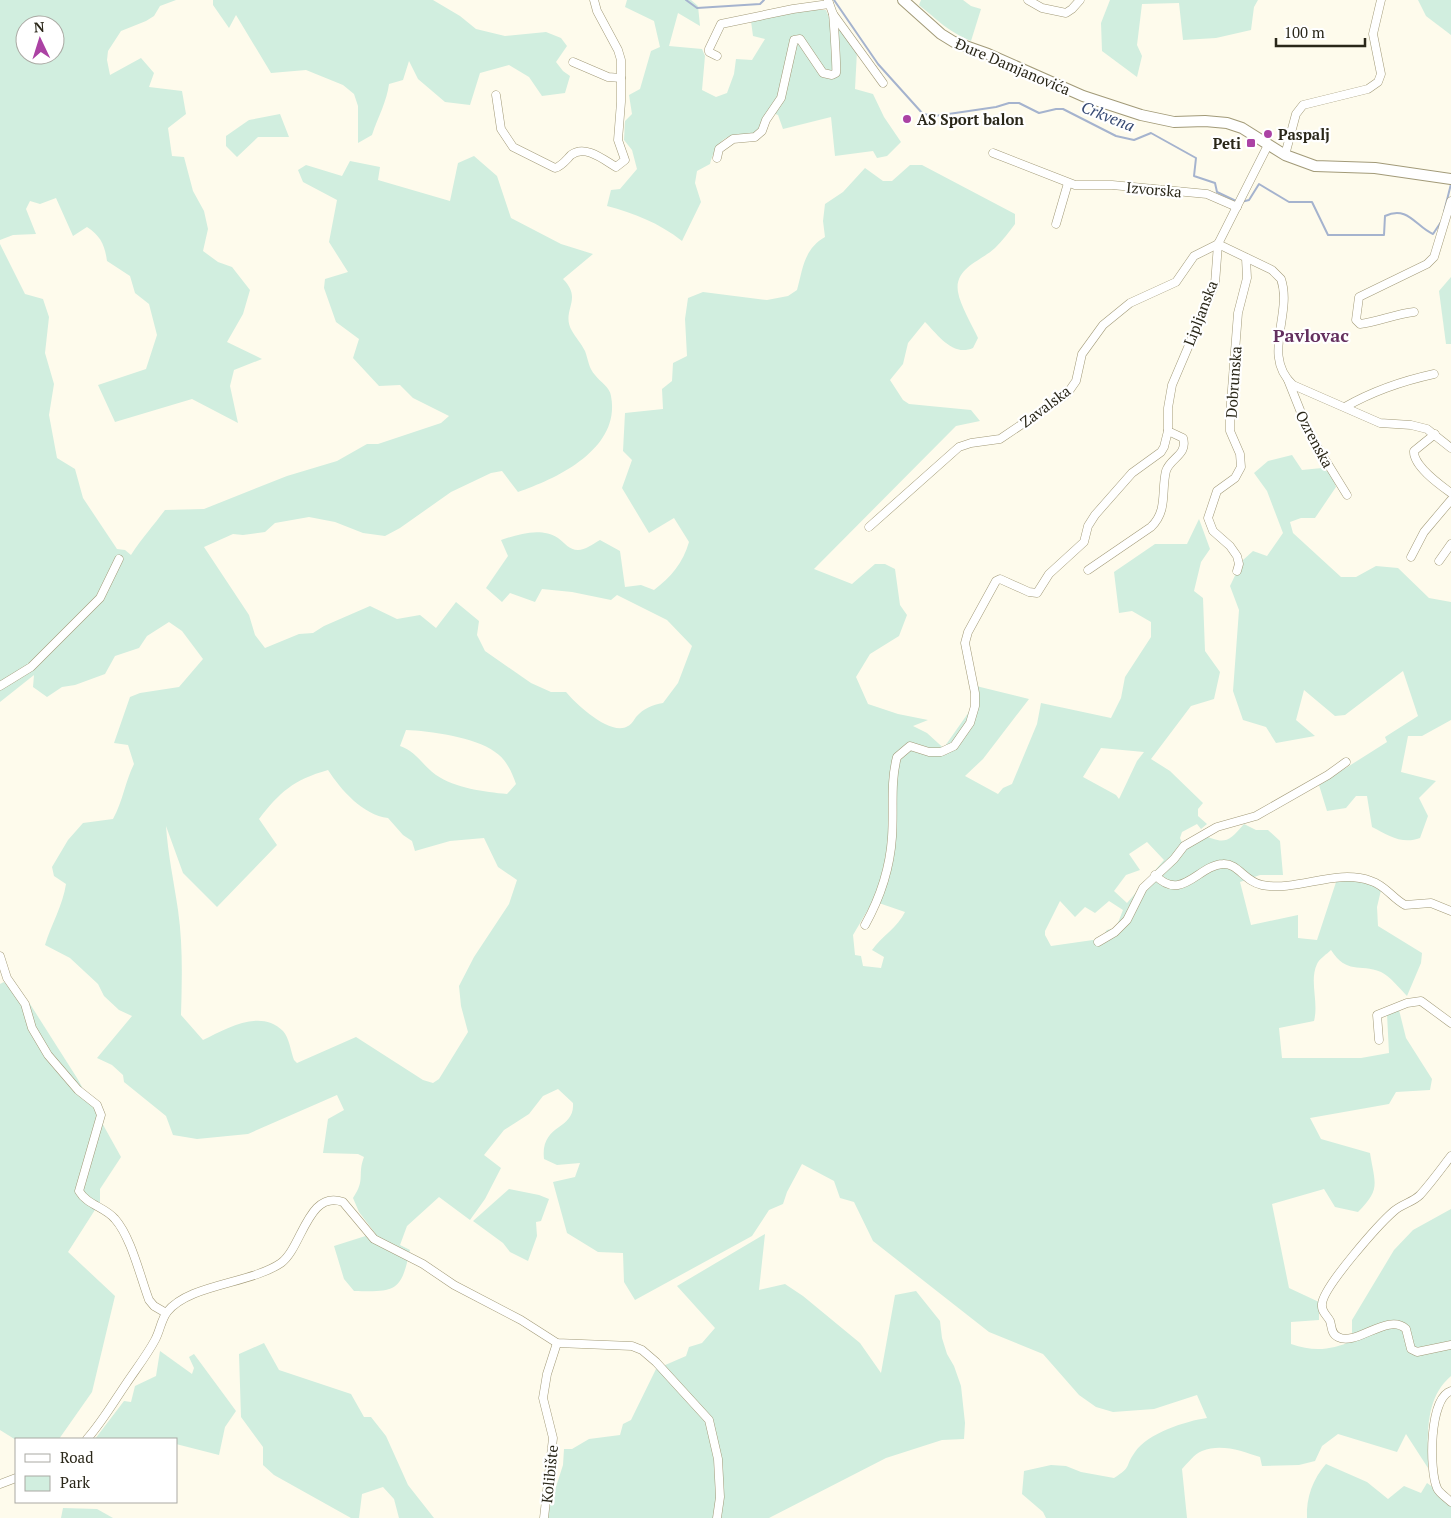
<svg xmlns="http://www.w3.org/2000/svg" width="1451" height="1518" viewBox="0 0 1451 1518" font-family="'PT Serif',serif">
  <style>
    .green { fill: #d1eedf; fill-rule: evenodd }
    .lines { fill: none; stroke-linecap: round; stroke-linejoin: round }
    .stream { stroke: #a5b3ce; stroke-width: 2 }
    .minor-casing { stroke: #a29a78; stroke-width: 9 }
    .major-casing { stroke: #a29a78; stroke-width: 12 }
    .minor { stroke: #fff; stroke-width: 8 }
    .major { stroke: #fff; stroke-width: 10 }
    .poi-dot { fill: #ab42a4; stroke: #fff; stroke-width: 2 }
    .labels { text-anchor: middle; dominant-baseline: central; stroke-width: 4.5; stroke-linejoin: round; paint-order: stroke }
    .street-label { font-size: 15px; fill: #2a2719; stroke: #fff }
    .poi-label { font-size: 15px; font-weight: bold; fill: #2a2719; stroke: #fff; text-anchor: start }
    .water-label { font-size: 16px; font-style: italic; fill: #384b74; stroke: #fff }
    .quarter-label { font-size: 18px; font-weight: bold; fill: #64305f; stroke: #fff }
  </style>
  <rect width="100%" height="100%" fill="#fefbec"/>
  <g class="green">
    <path d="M 0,0 L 176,0 L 160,6 L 154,16 L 146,21 L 121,31 L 108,51 L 107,60 L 110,75 L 141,58 L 154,73 L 149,87 L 182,91 L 186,114 L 168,128 L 172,156 L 184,157 L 193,191 L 204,211 L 208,229 L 203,251 L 218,262 L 232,267 L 250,290 L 243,314 L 227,342 L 262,359 L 234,370 L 230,386 L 238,423 L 192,399 L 115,422 L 98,385 L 146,369 L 157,335 L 149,304 L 135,293 L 130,276 L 107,261 C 105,246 101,236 87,227 L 73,236 L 56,198 L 40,204 L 30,201 L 26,209 L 36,234 L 13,235 L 0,240 ZM 25,25 L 55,25 L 55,55 L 25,55 Z"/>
    <path d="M 213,0 L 433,0 L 460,16 L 476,29 L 505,36 L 546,32 L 561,38 L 567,46 L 556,62 L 563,71 L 570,76 L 565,93 L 542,96 L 529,77 L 509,65 L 480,73 L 470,105 L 445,102 L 418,79 L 409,61 L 403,80 L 389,84 C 387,101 378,117 372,135 L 358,143 L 358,106 L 354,94 L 343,85 L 306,70 L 271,73 L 236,15 L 229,28 L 213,5 Z"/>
    <path d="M 627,0 L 691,0 L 698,6 L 700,26 L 678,13 L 669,46 L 702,49 L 705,56 L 702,90 L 716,97 L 727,93 L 734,74 L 736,59 L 752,60 L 765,39 L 753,36 L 751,21 L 801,10 L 826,10 L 830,20 L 837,21 L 857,51 L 855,89 L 873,94 L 884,117 L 901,142 L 887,156 L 877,158 L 873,151 L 835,156 L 831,117 L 783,129 L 778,115 L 767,111 C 764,119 761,131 753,134 C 749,136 742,135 737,135 C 720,136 714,150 710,164 L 697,171 L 695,183 L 701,202 L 682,241 C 659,223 634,213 607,206 L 611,190 L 620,189 L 637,169 L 632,150 L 624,140 L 625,121 L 632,114 L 629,95 L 640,89 L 651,51 L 660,47 L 654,21 L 625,7 Z"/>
    <path d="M 921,0 L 963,0 L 971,6 L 981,9 L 971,41 C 946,30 939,21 919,5 Z"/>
    <path d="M 1110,0 L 1258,0 L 1254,7 L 1251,30 L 1216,38 L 1183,40 L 1179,3 L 1142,4 L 1137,45 L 1142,56 L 1137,77 L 1102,51 L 1101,23 Z"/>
    <path d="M 1418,0 L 1451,0 L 1451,35 L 1426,16 Z"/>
    <path d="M 280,114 L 289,137 L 258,137 L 237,157 L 226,146 L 226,136 L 249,120 Z"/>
    <path d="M 474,156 L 497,176 L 511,218 L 561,244 L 593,254 L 563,279 C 584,300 560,310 572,331 C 576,338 581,343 585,351 C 588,359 589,369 595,375 C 600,382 610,387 611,396 C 621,448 559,478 518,492 L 502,471 L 491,473 L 451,492 L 400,528 L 385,536 L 363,533 L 335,522 L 309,517 L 275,523 L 265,532 L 243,535 L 233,534 L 204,547 L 249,615 L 255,635 L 265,648 L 299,634 L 313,633 L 324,626 L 370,606 L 397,619 L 420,615 L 436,628 L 456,602 L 479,621 L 477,635 L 485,651 L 531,683 L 551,692 L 566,692 C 576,704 611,737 628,726 C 631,725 634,720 636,717 C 644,708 652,705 663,703 L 678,683 L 692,646 L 667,620 L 617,595 L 611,600 L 572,592 L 542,589 L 535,602 L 510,593 L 502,602 L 486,588 L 508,556 L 501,540 C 519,534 541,527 558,538 C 565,543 569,550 578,550 C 585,550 593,544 600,540 L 620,551 L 625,587 L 641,585 L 654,590 C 671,577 683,563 689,542 L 674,518 L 649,533 L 622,488 L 632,460 L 623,451 L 625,413 L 663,409 L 662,389 L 672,381 L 673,363 L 687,356 L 685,319 L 688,298 L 703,292 L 767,300 L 788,296 L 797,290 C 803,268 804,249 825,237 L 823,221 L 825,204 L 843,192 L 865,168 L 883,181 L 892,181 L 910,165 L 922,165 L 1015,214 L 1015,224 C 1009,232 1002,241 995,248 C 981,261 954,268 958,292 C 960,305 972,325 978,338 L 973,348 C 953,357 938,335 925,322 L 908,343 L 903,364 L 890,380 L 903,400 L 909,404 L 971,410 L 980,421 L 956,426 L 814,569 L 852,584 L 875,564 L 885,564 L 895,569 L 900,605 L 907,615 L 899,636 L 870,654 L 856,677 L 868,704 L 898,714 L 928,720 L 913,726 L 927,733 L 949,753 L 945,746 L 971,709 L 972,685 L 1029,699 L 983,759 L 965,776 L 998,794 L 1003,788 L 1012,784 L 1037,724 L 1041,703 L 1111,718 L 1121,698 L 1125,677 L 1151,637 L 1151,622 L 1132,611 L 1119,613 L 1114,572 L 1155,544 L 1187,544 L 1199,519 L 1210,549 L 1201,562 L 1194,591 L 1203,598 L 1205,651 L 1220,672 L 1214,699 L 1191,706 L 1151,759 L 1170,771 L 1203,803 L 1198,809 L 1198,816 L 1207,824 L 1201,829 L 1197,824 L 1182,832 L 1180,838 L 1183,845 L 1201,834 C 1224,844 1227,844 1244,824 L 1256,830 L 1268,830 L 1280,841 L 1283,875 L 1260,875 L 1240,882 L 1251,925 L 1298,915 L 1298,938 L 1317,940 L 1339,873 L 1382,886 L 1377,907 L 1378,926 L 1422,953 L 1421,963 L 1407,996 C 1400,989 1390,976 1381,972 C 1359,963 1347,975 1331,950 C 1327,954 1319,959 1317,964 C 1309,981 1319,1002 1314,1021 L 1279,1028 L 1282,1058 L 1361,1058 L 1389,1053 L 1387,1014 L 1399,1010 L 1406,1038 L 1432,1079 L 1430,1090 L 1396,1092 L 1389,1104 L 1310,1118 L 1321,1139 L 1370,1153 C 1375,1184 1381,1189 1358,1212 L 1335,1207 L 1324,1189 L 1272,1204 L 1289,1288 L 1319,1302 L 1319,1320 L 1291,1322 L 1291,1344 C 1314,1352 1331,1350 1352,1341 L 1352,1320 L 1394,1250 L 1413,1230 L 1451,1209 L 1451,1376 C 1424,1399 1428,1436 1428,1468 L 1406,1434 L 1397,1452 L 1338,1434 L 1322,1446 L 1315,1461 L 1299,1465 L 1262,1466 L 1260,1457 C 1242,1451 1221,1443 1202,1451 C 1195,1453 1187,1464 1182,1469 L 1187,1518 L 1046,1518 L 1043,1512 L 1022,1494 L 1024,1471 L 1051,1465 L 1066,1466 L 1081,1472 L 1114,1478 C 1133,1466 1124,1467 1135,1452 C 1148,1433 1186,1421 1207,1418 L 1197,1395 L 1154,1409 L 1113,1412 L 1096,1407 L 1079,1395 L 1043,1354 L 989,1332 L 873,1241 L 854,1202 L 840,1198 L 834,1181 L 802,1164 L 787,1192 L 783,1204 L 769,1210 L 752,1236 L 635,1300 L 624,1282 L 623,1253 L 598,1252 L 567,1233 L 553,1182 L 575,1177 L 580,1163 L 557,1165 L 544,1159 C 540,1123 575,1131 573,1103 L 558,1089 L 543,1096 L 529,1114 L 504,1130 L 484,1155 L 501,1168 L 485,1199 L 470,1220 L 439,1197 L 407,1226 L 400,1245 L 410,1250 C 401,1292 396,1292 354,1291 L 344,1279 L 334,1246 L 375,1233 L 359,1212 L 353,1198 C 366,1179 357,1175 364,1157 L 358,1154 L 323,1153 L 328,1119 L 344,1110 L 337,1095 L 248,1134 L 197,1139 L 173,1135 L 166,1116 L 124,1082 L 123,1075 L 112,1065 L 97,1058 L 132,1016 L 119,1010 L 104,996 L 98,984 L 70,958 L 45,945 C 51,925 63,905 66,884 L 54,876 L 52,867 L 68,840 L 83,823 L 113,819 C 123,801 125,782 134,764 L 128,745 L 114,743 L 130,697 L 140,693 L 179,687 L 203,659 L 182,631 L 169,622 L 147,636 L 139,648 L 115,656 L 105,674 L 75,685 L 62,687 L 47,697 L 33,687 L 34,675 L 0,702 L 0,244 L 25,294 L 43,299 L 49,317 L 45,353 L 54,384 L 49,415 L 57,458 L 75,469 L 83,498 L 117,549 L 125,550 L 131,555 C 142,538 153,526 165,510 L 204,509 L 287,476 L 337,461 L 367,444 L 378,444 L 441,423 L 449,416 L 413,398 L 400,385 L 379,386 L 353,358 L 359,339 L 336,322 L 324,288 L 325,279 L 348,272 L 329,242 L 337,200 L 303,182 L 298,170 L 306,165 L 342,176 L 350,161 L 380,167 L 378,180 L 450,201 L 458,163 ZM 406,730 C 429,731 476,737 495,752 C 506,759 512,772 516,784 L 507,794 C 485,792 455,788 436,775 C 423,766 416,751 400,746 ZM 1101,748 L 1144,752 L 1137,761 L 1119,799 L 1116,795 L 1083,777 ZM 328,770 C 341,790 363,815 388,818 L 403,835 L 412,841 L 415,851 L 450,841 L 484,838 L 498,867 L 517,880 L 509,904 L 474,957 L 459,986 L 461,1006 L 468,1032 L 439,1079 L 433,1083 L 423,1080 L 356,1037 L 297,1063 L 294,1060 C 291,1052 289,1037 283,1031 C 260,1008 226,1029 203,1040 L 181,1015 C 182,980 183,945 178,910 C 174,882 168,855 166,826 L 183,873 L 217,907 L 277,845 L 259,819 C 280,792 293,780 328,770 ZM 1147,842 L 1164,860 L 1127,903 L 1114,891 L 1126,875 L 1140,870 L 1129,854 ZM 873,901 L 905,912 C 898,927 882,936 872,950 L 884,957 L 881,968 L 863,966 L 861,956 L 855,955 L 853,935 ZM 1060,901 L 1075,917 L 1085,907 L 1095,913 L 1109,901 L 1123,910 L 1116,928 L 1107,930 L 1100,939 L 1051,946 L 1045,935 L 1045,931 Z"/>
    <path d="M 1451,277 L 1451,344 L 1446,344 L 1439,291 Z"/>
    <path d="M 1292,455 L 1302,470 L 1322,468 L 1332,475 L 1336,487 L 1315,518 L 1301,518 L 1290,522 L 1293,533 L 1341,577 L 1356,577 L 1376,566 L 1398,568 L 1429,598 L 1451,602 L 1451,720 L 1422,736 L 1408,736 L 1401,772 L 1436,781 L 1419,798 L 1428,816 L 1420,838 C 1402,845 1388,835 1372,827 L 1367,796 L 1356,796 L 1346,808 L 1327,811 L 1319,785 L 1387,742 L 1385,737 L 1418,716 L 1403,671 L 1345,715 L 1335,716 L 1304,690 L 1296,720 L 1315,736 L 1276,743 L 1266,727 L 1243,720 L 1233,691 L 1239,610 L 1230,586 L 1242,561 L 1253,551 L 1267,556 L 1283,533 L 1267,491 L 1254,473 L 1268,461 Z"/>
    <path d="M 4,982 L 19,1000 L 30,1004 L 77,1078 L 121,1157 L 100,1189 L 100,1202 L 68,1252 L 115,1296 L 92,1392 L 59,1439 L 16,1440 L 0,1430 L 0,984 Z"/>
    <path d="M 509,1189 L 539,1195 L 549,1199 L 541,1221 L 536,1222 L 537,1236 L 528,1261 L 510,1252 L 503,1243 L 473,1221 Z"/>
    <path d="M 765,1234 L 759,1290 L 785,1284 L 803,1296 L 860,1343 L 881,1373 L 895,1295 L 916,1291 L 940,1321 L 942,1338 L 947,1354 L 954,1366 L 961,1386 L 965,1423 L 964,1439 L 942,1440 L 886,1458 L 769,1518 L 546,1518 L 563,1465 L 564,1449 L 572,1449 L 589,1439 L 620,1435 L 623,1424 L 631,1420 L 656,1369 L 686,1356 L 689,1347 L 702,1343 L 715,1328 L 677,1286 Z"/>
    <path d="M 264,1343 L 279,1370 L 351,1394 L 364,1417 L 371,1417 L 386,1436 L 408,1485 L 434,1518 L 399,1518 L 394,1499 L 383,1487 L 362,1494 L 359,1518 L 351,1518 L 274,1475 L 263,1465 L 263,1447 L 241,1417 L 239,1354 Z"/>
    <path d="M 160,1351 L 192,1374 L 194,1368 L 189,1357 L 194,1354 L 236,1411 L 225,1427 L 219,1455 L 176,1444 L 176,1439 L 95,1439 L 124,1401 L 131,1402 L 135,1386 L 156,1376 Z"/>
    <path d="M 1326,1464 L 1367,1482 L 1388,1499 L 1404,1486 L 1421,1493 L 1427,1483 L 1451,1500 L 1451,1518 L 1307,1518 C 1306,1497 1313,1479 1326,1464 Z"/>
    <path d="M 63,1508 L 97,1509 L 113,1518 L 61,1518 Z"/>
  </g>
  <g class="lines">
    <g class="stream">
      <path d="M 686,0 L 697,8 L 760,4 L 764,0"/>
      <path d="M 834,0 L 878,64 L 923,114 L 935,116 L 996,107 L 1009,103 L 1019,103 L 1039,113 L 1056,109 L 1063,109 L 1116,136 L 1134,140 L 1151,133 L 1196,158 L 1194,176 L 1215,183 L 1217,192 L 1236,201"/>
      <path d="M 1241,202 L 1249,200 L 1259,184 L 1289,202 L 1312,202 L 1328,235 L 1384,235 L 1385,216 C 1408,205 1416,227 1433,234 L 1441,222"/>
      <path d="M 1444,212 L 1451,184"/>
    </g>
    <defs>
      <g id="minor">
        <path d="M 828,0 L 833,14 L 883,83"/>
        <path d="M 1028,0 L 1042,8 L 1066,13 L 1072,9 L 1080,0"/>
        <path d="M 717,56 L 709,52 L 709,49 L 721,24 L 793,9 L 829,4"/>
        <path d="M 573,62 L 608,77 L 621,78"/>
        <path d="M 496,95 L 501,129 L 513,147 L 555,168 C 562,166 566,160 571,155 C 585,144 604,160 616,167 L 625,160 L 618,140 L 621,102 L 621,60 L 618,50 L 597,11 L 594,0"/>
        <path d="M 993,153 L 1075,185 L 1112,185 L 1207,194 L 1237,207"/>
        <path d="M 1285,155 L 1296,114 L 1303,105 L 1368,89 L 1378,82 L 1381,74 L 1373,34 L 1381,0"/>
        <path d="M 717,158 L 719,149 L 733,139 L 755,137 L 762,131 L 766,120 L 781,98 L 794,40 L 800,39 L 823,73 L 832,75 L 836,73 C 837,70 834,23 833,14"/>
        <path d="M 1056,224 L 1068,183"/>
        <path d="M 1218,244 L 1272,270 L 1281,279 C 1293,314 1261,356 1293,385 L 1380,423 L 1411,425 L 1427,429 L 1451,448"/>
        <path d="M 1414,312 C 1395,314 1378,322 1360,324 L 1356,320 L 1359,297 L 1427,264 L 1434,257 L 1451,201"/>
        <path d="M 1288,380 L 1310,435 L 1347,495"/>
        <path d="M 1345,407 C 1373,391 1402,381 1434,374"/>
        <path d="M 1435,434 L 1414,451 C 1413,466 1440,485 1451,493"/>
        <path d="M 869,527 L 959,447 L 971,443 L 1000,439 L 1067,394 L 1076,381 L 1082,354 L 1103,325 L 1130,303 L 1176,282 L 1194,256 L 1218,244"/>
        <path d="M 1411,557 L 1424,532 L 1451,500"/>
        <path d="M 1439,561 L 1451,544"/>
        <path d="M 1088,570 L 1151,527 C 1168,511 1161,491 1166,471 C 1170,458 1188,455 1183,438 L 1168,431"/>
        <path d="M 1237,571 L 1239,564 L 1237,556 L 1230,546 L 1213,531 L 1208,518 L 1217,491 L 1235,478 L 1241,467 L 1240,454 L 1230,431 L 1230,415 L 1238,313 L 1247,278 L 1246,258"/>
        <path d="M 0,686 L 31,667 L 100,598 L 119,559"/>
        <path d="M 1155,875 C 1182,903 1198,865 1223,864 C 1238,863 1245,882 1262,885 C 1298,892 1336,868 1371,881 C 1385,885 1392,898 1405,905 L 1431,903 L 1451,911"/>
        <path d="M 865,925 C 880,898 890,868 892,837 C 894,810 890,783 897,757 L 910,746 L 929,752 L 941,752 L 954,746 L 970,723 L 975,706 L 975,693 L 965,643 L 968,632 L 996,581 L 1000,579 L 1029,592 L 1037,593 L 1049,574 L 1084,542 L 1088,526 L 1095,515 L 1132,473 L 1161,452 L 1164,447 L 1168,431 L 1168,408 L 1172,385 L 1215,284 L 1218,244 L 1268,145"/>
        <path d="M 1098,942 L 1115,932 L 1127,920 L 1143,888 L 1174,859 L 1184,846 L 1217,827 L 1256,816 L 1328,775 L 1346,762"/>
        <path d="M 0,956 L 7,978 L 25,1004 L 32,1028 L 48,1055 L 78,1090 L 97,1105 L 101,1115 L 79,1191 C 87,1205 105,1207 115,1219 C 131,1237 140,1276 149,1300 L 154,1306 L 166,1313"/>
        <path d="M 1379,1040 L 1377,1015 L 1407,1003 L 1421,1001 L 1451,1023"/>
        <path d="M 1451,1156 C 1441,1169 1431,1183 1420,1195 C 1413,1202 1402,1204 1394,1211 C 1379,1224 1323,1287 1322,1304 C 1321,1312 1327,1315 1330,1321 C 1332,1327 1331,1334 1338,1337 C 1356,1347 1388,1312 1406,1329 L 1411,1349 L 1417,1352 L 1451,1345"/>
        <path d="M 1451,1391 C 1429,1398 1429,1470 1437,1488 C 1439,1493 1447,1498 1451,1502"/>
        <path d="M 87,1439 C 102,1422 113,1403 126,1384 C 136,1369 147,1355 155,1340 C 160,1331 161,1320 167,1312 C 189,1284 250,1284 281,1263 C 302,1248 308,1189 343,1202 L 374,1239 L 423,1264 L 454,1285 L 521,1320 L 557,1343 L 632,1346 L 642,1350 L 656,1362 L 709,1420 L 718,1459 L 720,1497 L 717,1518"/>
        <path d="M 0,1484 L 16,1478"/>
        <path d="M 544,1518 L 553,1438 L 543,1398 L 547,1374 L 557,1343"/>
      </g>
      <path id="major" d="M 903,0 L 941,34 L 954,42 L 988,54 L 1083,96 L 1141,115 L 1174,122 L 1205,121 L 1227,123 L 1242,128 L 1285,155 L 1315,166 L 1375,168 L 1451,179"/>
    </defs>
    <use href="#minor" class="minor-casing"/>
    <use href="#major" class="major-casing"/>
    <use href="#minor" class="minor"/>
    <use href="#major" class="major"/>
  </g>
  <g class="poi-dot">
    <circle cx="907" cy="119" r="5"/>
    <circle cx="1268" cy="134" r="5"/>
    <rect x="1246" y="138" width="10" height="10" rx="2.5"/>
  </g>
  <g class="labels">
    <g class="street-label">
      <text transform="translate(1013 66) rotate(23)">Đure Damjanovića</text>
      <text transform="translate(1154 189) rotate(5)">Izvorska</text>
      <text transform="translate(1200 313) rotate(-69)">Lipljanska</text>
      <text transform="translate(1233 382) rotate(-86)">Dobrunska</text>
      <text transform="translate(1045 406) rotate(-37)">Zavalska</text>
      <text transform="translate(1315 439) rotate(62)">Ozrenska</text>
      <text transform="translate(549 1474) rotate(-84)">Kolibište</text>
    </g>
    <g class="poi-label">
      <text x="917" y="119">AS Sport balon</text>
      <text x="1278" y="134">Paspalj</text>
      <text x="1241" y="143" text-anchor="end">Peti</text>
    </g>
    <g class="water-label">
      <text transform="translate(1108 116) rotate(22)">Crkvena</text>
    </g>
    <g class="quarter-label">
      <text x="1311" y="335">Pavlovac</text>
    </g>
  </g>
  <rect x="15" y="1438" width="162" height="65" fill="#ffffff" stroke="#aaa9a3"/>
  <rect x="25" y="1454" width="25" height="8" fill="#ffffff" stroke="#aaa9a3"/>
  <text x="60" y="1463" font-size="15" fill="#2a2719">Road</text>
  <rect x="25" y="1476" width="25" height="15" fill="#d1eedf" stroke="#aaa9a3"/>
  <text x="60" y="1488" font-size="15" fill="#2a2719">Park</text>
  <g transform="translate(40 40) rotate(356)"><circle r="24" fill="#ffffff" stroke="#aaa9a3"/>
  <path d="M0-4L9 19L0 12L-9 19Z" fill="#ab42a4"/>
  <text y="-8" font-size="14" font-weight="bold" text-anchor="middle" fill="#2a2719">N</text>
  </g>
  <path d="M1276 38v8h89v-8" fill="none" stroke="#2a2719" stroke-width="2.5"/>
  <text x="1284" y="38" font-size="15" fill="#2a2719" stroke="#ffffff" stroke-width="4" paint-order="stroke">100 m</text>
</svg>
